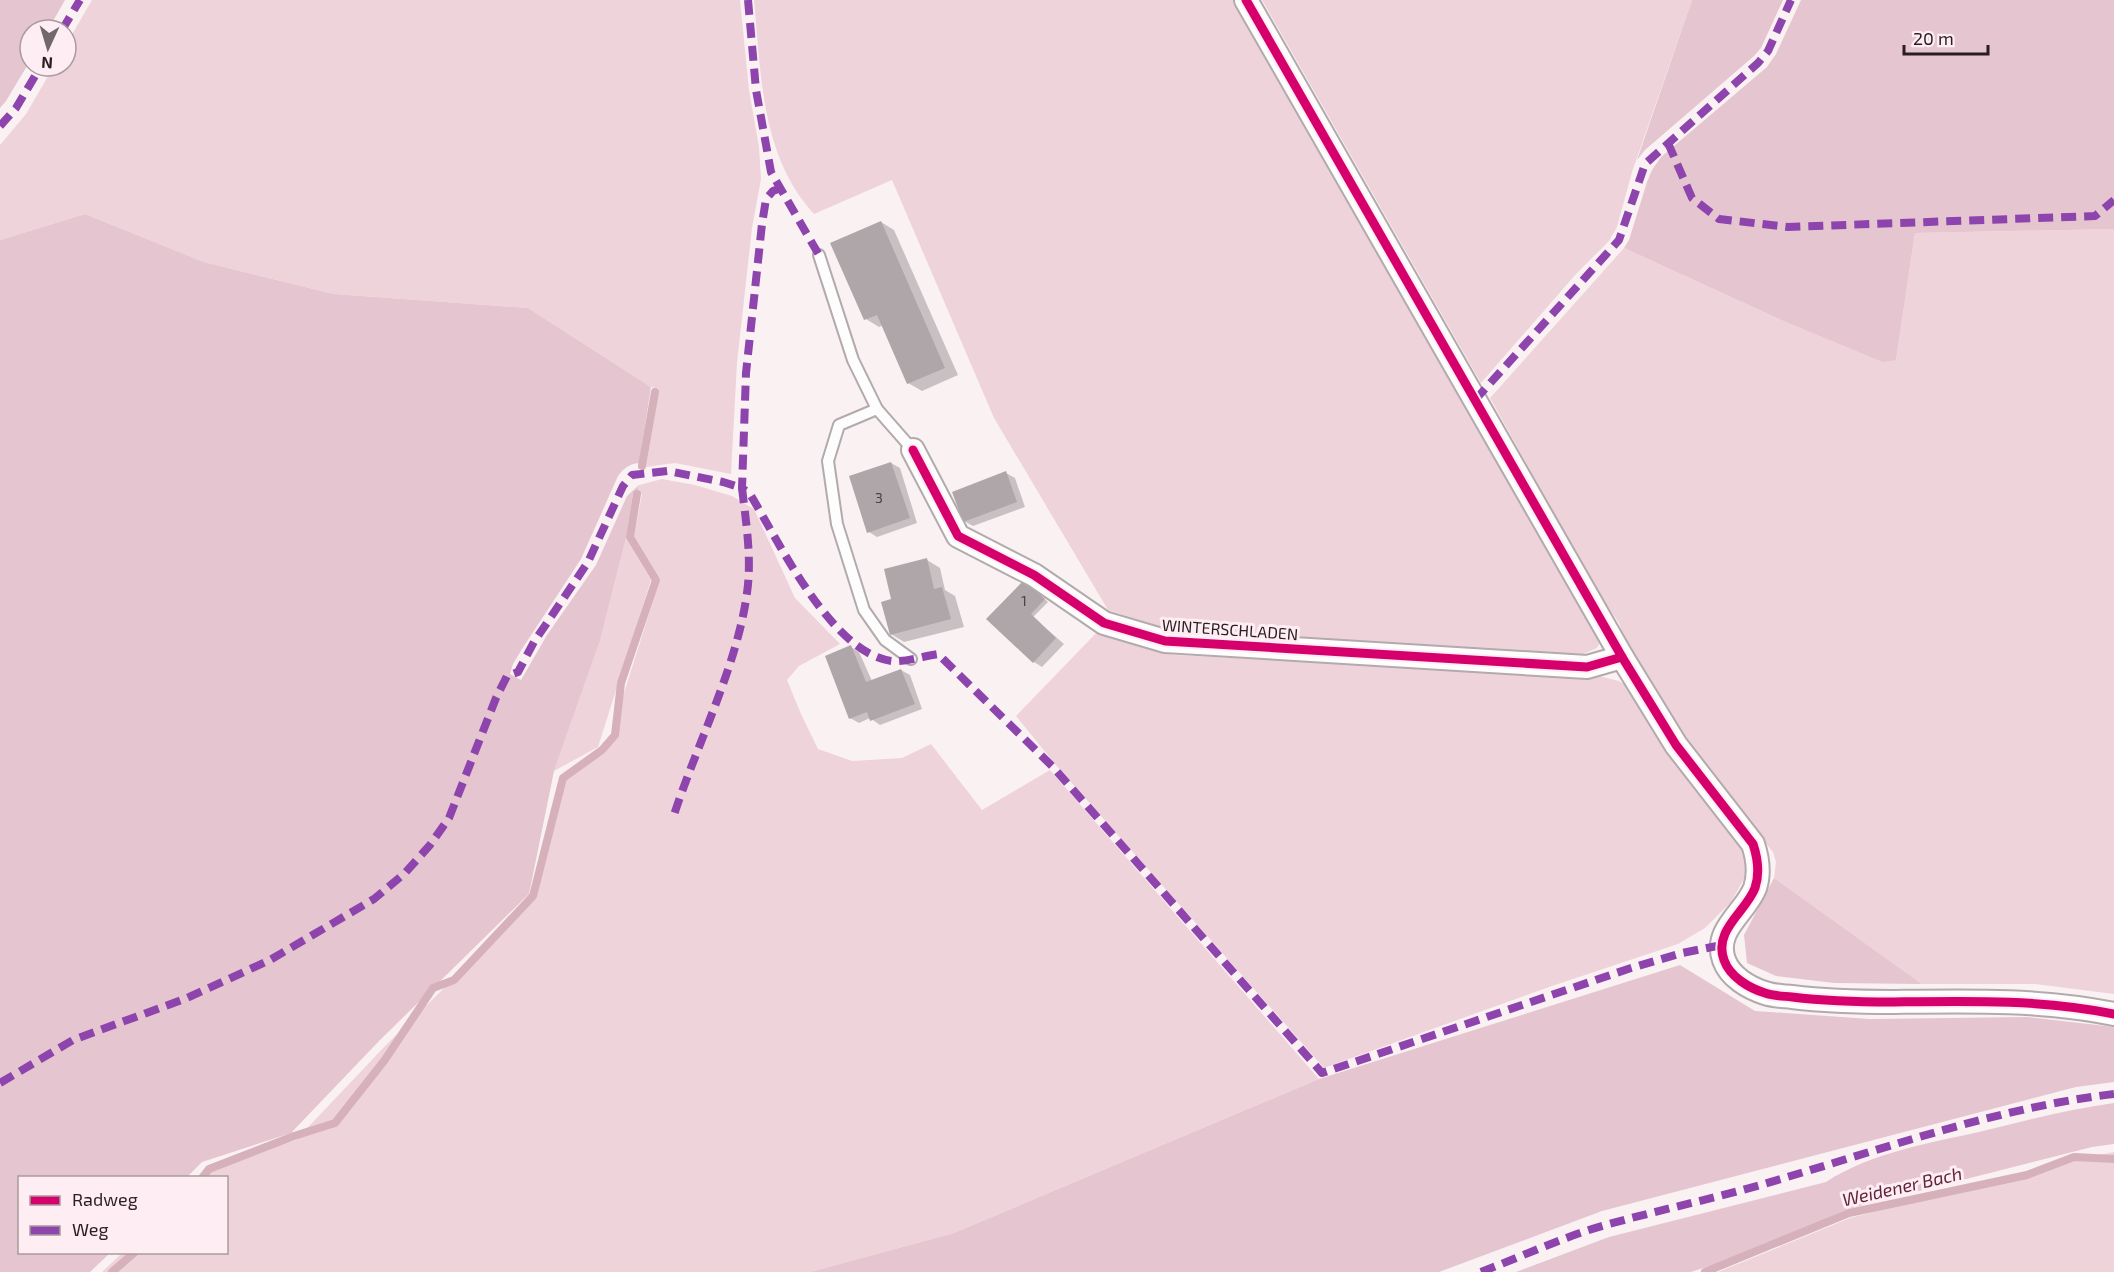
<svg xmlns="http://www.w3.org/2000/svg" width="2114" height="1272" viewBox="0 0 2114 1272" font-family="'Exo 2',sans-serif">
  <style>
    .green { fill: #efd3db }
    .forest { fill: #e5c5cf }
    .shadow { fill: #0003 }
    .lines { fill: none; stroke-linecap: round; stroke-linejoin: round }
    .stream { stroke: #d6b1bc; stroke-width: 8 }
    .building { fill: #aea6a8 }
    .service-casing { stroke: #b2aaac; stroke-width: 14 }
    .minor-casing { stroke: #b2aaac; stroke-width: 26 }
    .service { stroke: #fefdfd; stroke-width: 10 }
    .minor { stroke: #fefdfd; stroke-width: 22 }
    .quiet { stroke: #8e44ad; stroke-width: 8; stroke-dasharray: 15 8; stroke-linecap: butt }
    .cycleway-casing { stroke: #feedf2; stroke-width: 13 }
    .cycleway { stroke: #d6006c; stroke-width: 9 }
    .labels { text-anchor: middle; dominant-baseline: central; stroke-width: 6; stroke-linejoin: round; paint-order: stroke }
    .number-label { font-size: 14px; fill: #4a4144 }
    .street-label { font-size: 16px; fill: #291f22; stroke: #feedf2 }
    .water-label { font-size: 18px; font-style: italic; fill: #60233c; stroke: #feedf2 }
  </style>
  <rect width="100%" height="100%" fill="#faf1f3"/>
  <g class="green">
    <path d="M 92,0 L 740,0 L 749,90 L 759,147 L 761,179 L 752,228 L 737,363 L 731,474 L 675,463 L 646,467 L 659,389 L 651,387 L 528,308 L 334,294 L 202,262 L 85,214 L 0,240 L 0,145 L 26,114 L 54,66 L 66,66 L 66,45 Z"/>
    <path d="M 754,0 L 1233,0 L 1597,627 L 1601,640 L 1597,648 L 1574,658 L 1178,632 L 1108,610 L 994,418 L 892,180 L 814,214 C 761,157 761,74 754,0 Z"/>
    <path d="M 1262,0 L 1692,0 L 1632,172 L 1617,227 L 1609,241 L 1576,274 L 1481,383 Z"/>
    <path d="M 2114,229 L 2114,994 L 2035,984 L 1922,984 L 1774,878 L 1776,862 L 1773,852 L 1681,741 L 1627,645 L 1619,623 L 1599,594 L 1490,398 L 1624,248 L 1779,319 L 1896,360 L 1915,233 Z"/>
    <path d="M 662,479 L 695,485 L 732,496 L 754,509 L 795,598 L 840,644 L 799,666 L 787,680 L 801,714 L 818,749 L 852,761 L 902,758 L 931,744 L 982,810 L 1050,770 L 1319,1079 L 954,1233 L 810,1272 L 102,1272 L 122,1253 L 226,1252 L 226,1178 L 199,1177 L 207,1170 L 296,1140 L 385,1046 L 536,898 L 561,777 L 605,753 L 660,579 L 634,536 L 642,494 L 637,494 L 639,485 Z"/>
    <path d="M 626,538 L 651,580 L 598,747 L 554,771 L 600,641 Z"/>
    <path d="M 1100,629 L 1174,655 L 1599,676 L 1619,681 L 1627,686 L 1744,849 L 1747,866 L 1746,875 L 1731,902 L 1705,928 L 1678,944 L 1549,987 L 1324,1068 L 1055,764 L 1016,716 Z"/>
    <path d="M 2114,1152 L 2114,1272 L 1718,1272 L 1850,1218 L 2093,1156 Z"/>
  </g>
  <g class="forest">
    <path d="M 0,0 L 65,0 L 48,30 L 30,30 L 30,61 L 6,101 L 0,108 Z"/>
    <path d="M 1692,0 L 1783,0 L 1761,48 L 1754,56 L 1645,150 L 1637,160 Z"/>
    <path d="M 1801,0 L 2114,0 L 2114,229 L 1915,233 L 1896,360 L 1883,362 L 1779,319 L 1624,248 L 1629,240 L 1647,182 L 1652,170 L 1661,157 L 1767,67 L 1776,54 Z"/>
    <path d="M 85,214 L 203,262 L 334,294 L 528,308 L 651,387 L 639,463 C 629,464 624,468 618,476 L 581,559 L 522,649 L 513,664 L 510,674 L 521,680 L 547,635 L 596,565 L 627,496 L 639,485 L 637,494 L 633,493 L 626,538 L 600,641 L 554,771 L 529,894 L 379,1041 L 291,1133 L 202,1162 L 187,1177 L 20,1178 L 20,1252 L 110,1253 L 90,1272 L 0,1272 L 0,240 Z"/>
    <path d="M 1774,878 L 1922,984 L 1834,983 L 1776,976 L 1747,963 L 1744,935 Z"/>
    <path d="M 1680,965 L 1755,1011 L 1870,1019 L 2027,1017 L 2114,1027 L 2114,1082 L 2076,1087 L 1602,1211 L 1439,1272 L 810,1272 L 954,1233 L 1319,1079 Z"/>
    <path d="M 2114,1103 L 2114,1144 L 2092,1147 L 1848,1209 L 1719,1263 L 1691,1272 L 1516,1272 L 1609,1237 L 1826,1182 C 1872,1152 1931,1143 1983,1131 C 2027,1120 2070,1109 2114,1103 Z"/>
  </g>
  <g class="shadow">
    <path d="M 881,222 L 894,230 L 958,375 L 922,391 L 908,383 L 883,325 L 879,327 L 866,319 L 832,244 Z"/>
    <path d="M 891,463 L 900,468 L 917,523 L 877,537 L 869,532 Z"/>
    <path d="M 1006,473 L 1015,478 L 1025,507 L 973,526 L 964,521 Z"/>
    <path d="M 927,560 L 940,568 L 945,590 L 955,596 L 964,627 L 904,642 L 891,634 L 893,600 Z"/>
    <path d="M 1028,584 L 1048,602 L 1033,617 L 1064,644 L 1042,667 L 1034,662 Z"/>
    <path d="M 851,647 L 859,652 L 872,681 L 901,670 L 910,675 L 922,709 L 880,725 L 870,718 L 859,723 L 850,718 Z"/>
  </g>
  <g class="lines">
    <g class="stream">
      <path d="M 642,466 L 655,392"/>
      <path d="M 202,1178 L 209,1169 L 294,1136 L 335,1123 L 384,1061 L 433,988 L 454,980 L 533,896 L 563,778 L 602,750 L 615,735 L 621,683 L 656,580 L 630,537 L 637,494"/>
      <path d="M 112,1272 L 135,1252"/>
      <path d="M 1705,1272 L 1849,1213 L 2027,1175 L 2074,1157 L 2114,1159"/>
    </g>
  </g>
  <g class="building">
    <path d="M 881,221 L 945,368 L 907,384 L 877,315 L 864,320 L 830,243 Z"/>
    <path d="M 891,462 L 910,518 L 867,533 L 849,476 Z"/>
    <path d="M 1006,471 L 1017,502 L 963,522 L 952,492 Z"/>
    <path d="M 927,558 L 934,589 L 942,587 L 951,619 L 890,635 L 881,602 L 891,599 L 884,569 Z"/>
    <path d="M 1024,580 L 1045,599 L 1031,614 L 1056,638 L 1033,663 L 986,619 Z"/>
    <path d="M 851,645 L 866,682 L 901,669 L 915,704 L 870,721 L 867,712 L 849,719 L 825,656 Z"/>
  </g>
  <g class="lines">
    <defs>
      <g id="service">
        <path d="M 819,255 L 853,360 L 877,409"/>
        <path d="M 911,659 L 885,640 L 864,610 L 837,524 L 828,461 L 839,425 L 877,409 L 913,450"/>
      </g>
      <g id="minor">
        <path d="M 1246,0 L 1622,657 L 1676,745 L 1753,844 C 1758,859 1760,873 1755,888 C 1746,912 1713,930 1724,960 C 1730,977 1749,988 1765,993 C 1773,996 1783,996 1792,997 C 1825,1001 1858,1002 1892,1002 C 1966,1001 2041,999 2114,1014"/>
        <path d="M 913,450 L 958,536 L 1034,575 L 1104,623 L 1165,641 L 1587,667 L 1622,657"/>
      </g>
    </defs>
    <use href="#service" class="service-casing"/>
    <use href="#minor" class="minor-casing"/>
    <use href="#service" class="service"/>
    <use href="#minor" class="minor"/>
    <g class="quiet">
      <path d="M 748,0 L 756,90 L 771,172 L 819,255"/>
      <path d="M 62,30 L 80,0"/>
      <path d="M 0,126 L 16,108 L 41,66"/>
      <path d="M 1668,143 L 1692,198 L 1719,219 L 1788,227 L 2095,216 L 2114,200"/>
      <path d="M 781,188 L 773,191 L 766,199 L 762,224 L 746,373 L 742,488 L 750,494 C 779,542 832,654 892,661 C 906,662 924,656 938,654 L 1053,767 L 1322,1073 L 1631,968 L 1682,953 L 1722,945"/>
      <path d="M 1475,400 L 1619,240 L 1645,164 L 1758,63 L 1768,51 L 1791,0"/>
      <path d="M 0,1083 L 73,1040 L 187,998 L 270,960 L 374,899 L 405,873 L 430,845 L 449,818 L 496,698 L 507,676 L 518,672 L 534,642 L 588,562 L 623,486 L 632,475 L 668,471 L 723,482 L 742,488 C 746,522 752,558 747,593 C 737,667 696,746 673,818"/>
      <path d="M 1481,1272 C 1523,1256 1565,1236 1609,1224 C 1667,1208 1726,1196 1784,1178 C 1892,1146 2002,1107 2114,1094"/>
    </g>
    <defs>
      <g id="cycleway">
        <path d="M 1246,0 L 1622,657 L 1676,745 L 1753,844 C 1758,859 1760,873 1755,888 C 1746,912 1713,930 1724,960 C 1730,977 1749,988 1765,993 C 1773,996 1783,996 1792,997 C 1825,1001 1858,1002 1892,1002 C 1966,1001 2041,999 2114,1014"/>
        <path d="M 913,450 L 958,536 L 1034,575 L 1104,623 L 1165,641 L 1587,667 L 1622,657"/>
      </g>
    </defs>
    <use href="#cycleway" class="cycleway-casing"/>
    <use href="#cycleway" class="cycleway"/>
  </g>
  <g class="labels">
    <g class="number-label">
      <text x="879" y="497">3</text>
      <text x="1024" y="600">1</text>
    </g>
    <g class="street-label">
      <text transform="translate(1230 629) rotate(4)">WINTERSCHLADEN</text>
    </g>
    <g class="water-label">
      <text transform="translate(1902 1186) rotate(-13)">Weidener Bach</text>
    </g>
  </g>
  <rect x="18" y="1176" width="210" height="78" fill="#feedf2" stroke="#a99b9f" stroke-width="1.5"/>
  <rect x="30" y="1196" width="30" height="9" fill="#d6006c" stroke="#a99b9f" stroke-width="1.5"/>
  <text x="72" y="1206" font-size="18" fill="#291f22">Radweg</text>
  <rect x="30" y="1226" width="30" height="9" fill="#8e44ad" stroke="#a99b9f" stroke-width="1.5"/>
  <text x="72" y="1236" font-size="18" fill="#291f22">Weg</text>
  <g transform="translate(48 48) rotate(184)"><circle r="28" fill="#feedf2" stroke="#a99b9f" stroke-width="1.5"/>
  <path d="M0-4.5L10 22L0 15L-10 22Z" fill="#72686b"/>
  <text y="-9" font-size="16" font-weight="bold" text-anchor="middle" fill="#291f22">N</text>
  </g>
  <path d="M1904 45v9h84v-9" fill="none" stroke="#291f22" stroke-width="3"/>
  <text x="1913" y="45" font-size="18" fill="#291f22" stroke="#feedf2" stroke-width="4.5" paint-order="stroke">20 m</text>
</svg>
